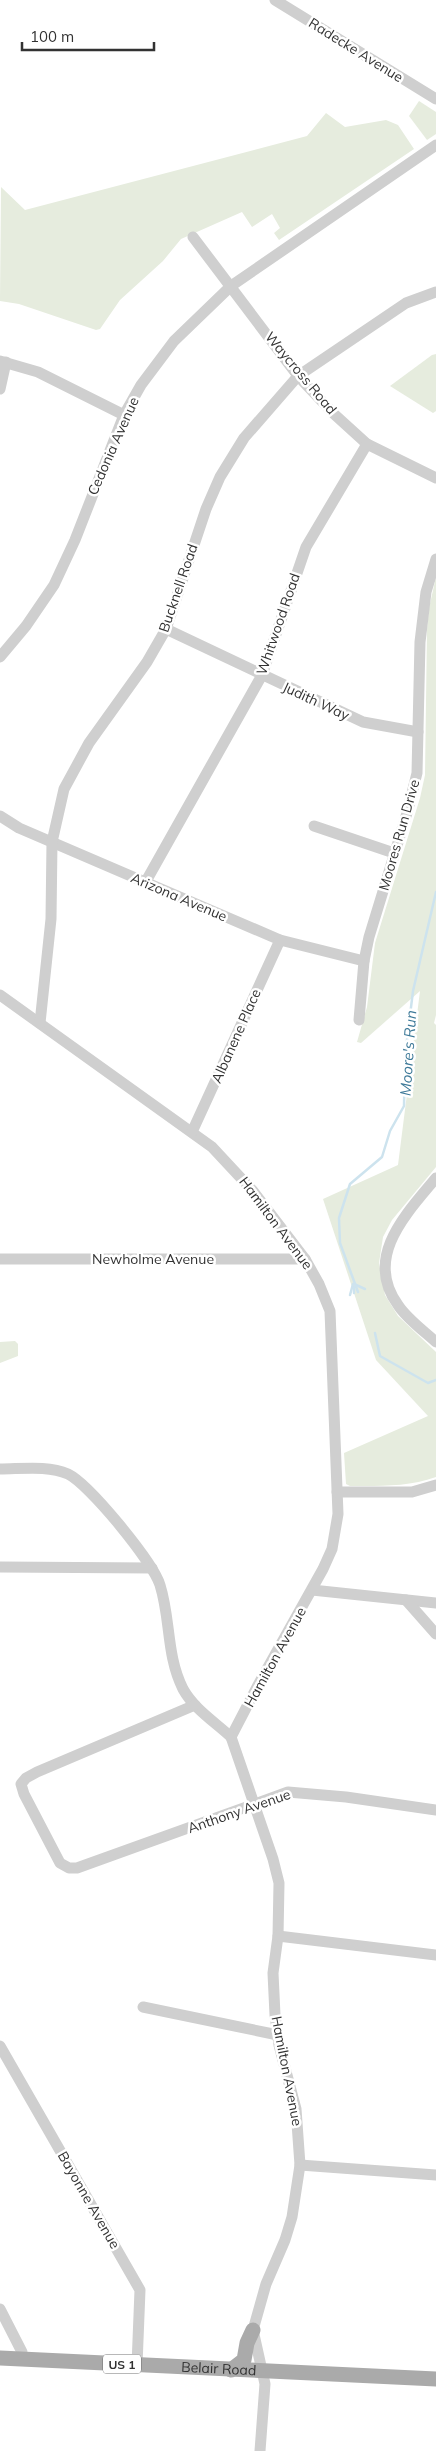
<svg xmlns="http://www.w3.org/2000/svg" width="436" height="2451" viewBox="0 0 436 2451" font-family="Mulish,sans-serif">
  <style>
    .green { fill: #e6ecde }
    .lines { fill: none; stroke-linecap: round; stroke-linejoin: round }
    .stream { stroke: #cde3ee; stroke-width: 2.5 }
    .minor { stroke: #cfcfcf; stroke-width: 11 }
    .major { stroke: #aaa; stroke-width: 15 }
    .labels { text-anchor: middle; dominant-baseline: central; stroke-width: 5; stroke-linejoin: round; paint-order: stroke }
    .shield { fill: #fff; stroke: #707070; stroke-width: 1 }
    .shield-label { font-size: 12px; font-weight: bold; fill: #323232 }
    .street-label { font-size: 14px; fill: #323232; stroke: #fff }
    .water-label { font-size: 15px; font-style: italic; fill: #3d7998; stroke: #fff }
  </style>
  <rect width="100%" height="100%" fill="#fff"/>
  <g class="green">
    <path d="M 419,101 L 436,112 L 436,134 L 427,140 L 409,116 Z"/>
    <path d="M 326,113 L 345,127 L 386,120 L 398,125 L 414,149 L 279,240 L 274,233 L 280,228 L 272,214 L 252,227 L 242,212 L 181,239 L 163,261 L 120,300 L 100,329 L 96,330 L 19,304 L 0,301 L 1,187 L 25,210 L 307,136 Z"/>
    <path d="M 436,354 L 436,411 L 433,413 L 390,386 L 432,355 Z"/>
    <path d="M 436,577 L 436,1015 L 434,1023 L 436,1025 L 436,1167 L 392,1220 L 383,1237 L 379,1263 L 385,1295 L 398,1316 L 436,1352 L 436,1477 C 408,1487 379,1486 350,1486 L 346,1484 L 344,1453 L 428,1416 L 376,1360 L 323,1199 L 398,1165 L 420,991 L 361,1043 L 357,1042 L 367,1007 L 375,943 L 420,798 L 425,775 L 427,630 L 429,608 Z"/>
    <path d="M 15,1341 L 18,1344 L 18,1356 L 0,1363 L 0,1342 Z"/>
  </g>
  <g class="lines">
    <g class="stream">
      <path d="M 354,1284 L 365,1289"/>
      <path d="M 354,1287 L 354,1293"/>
      <path d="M 358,1292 L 340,1243 L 339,1218 L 350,1184 L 382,1157 L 390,1131 L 404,1106 L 405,1056 L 413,991 L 436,892"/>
      <path d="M 350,1295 L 353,1284"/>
      <path d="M 375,1333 L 380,1356 L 428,1383 L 436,1380"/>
    </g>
    <g class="minor">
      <path d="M 275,0 L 436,99"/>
      <path d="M 193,237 L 298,376 L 334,414 L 367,444 L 436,478"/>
      <path d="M 0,361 L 38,372 L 124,415"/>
      <path d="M 0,389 L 6,362"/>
      <path d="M 166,629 L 363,722 L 418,732"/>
      <path d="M 0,657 L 26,626 L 54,585 L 75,540 L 124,415 L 141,385 L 174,341 L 231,286 L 436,145"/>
      <path d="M 0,816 L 19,828 L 280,940 L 364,961"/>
      <path d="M 314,826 L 394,853"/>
      <path d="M 145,883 L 262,675 L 306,547 L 367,444"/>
      <path d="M 0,995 L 212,1147 L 253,1191 L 305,1259 L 319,1284 L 330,1311 L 338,1514 L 332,1549 L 323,1569 L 257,1687 L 231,1737 L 273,1859 L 279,1883 L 278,1936 L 273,1973 L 275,2015 L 279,2045 L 296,2109 L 300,2165 L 292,2217 L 285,2240 L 266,2284 L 253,2330 L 265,2384 L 260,2451"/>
      <path d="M 359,1020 L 364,961 L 369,937 L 407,813 L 417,773 L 420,642 L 426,592 L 436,559"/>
      <path d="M 40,1023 L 51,919 L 52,842 L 64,789 L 89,743 L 147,662 L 166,629 L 206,509 L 220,477 L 244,438 L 298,376 L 406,303 L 436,292"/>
      <path d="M 192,1132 L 280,940"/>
      <path d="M 436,1178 C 407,1213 363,1257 398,1305 C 407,1319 424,1331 436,1342"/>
      <path d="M 0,1259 L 305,1259"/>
      <path d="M 0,1469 C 21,1469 48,1465 68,1474 C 89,1484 153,1562 160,1585 C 171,1620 166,1655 183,1689 C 194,1709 215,1722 231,1737"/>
      <path d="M 337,1492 L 412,1492 L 436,1485"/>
      <path d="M 0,1567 L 152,1568"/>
      <path d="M 312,1590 L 436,1603"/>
      <path d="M 406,1600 L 436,1634"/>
      <path d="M 195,1705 L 37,1772 L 26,1778 L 21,1784 L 24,1794 L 60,1863 L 69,1868 L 77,1868 L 288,1792 L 346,1797 L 436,1810"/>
      <path d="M 278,1936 L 436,1955"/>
      <path d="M 143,2007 L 278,2035"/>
      <path d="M 0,2046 L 140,2290 L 137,2365"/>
      <path d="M 300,2165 L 436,2175"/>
      <path d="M 0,2309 L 22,2352 L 21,2359"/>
    </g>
    <g class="major">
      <path id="s1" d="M 0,2358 L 436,2379"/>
      <path d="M 231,2370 L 244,2360 L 247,2343 L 253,2330"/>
    </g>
  </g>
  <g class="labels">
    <rect class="shield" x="103" y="2354.5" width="38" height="19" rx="4"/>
    <g class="shield-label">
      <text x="122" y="2364">US 1</text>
    </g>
    <g class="street-label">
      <text transform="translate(356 50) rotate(32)">Radecke Avenue</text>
      <text transform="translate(301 373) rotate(50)">Waycross Road</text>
      <text transform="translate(113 446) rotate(-66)">Cedonia Avenue</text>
      <text transform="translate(178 588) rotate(-71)">Bucknell Road</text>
      <text transform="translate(278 624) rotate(-71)">Whitwood Road</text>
      <text transform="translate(316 701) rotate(25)">Judith Way</text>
      <text transform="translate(399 835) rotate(-74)">Moores Run Drive</text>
      <text transform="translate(179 897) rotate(23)">Arizona Avenue</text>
      <text transform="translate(236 1036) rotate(-66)">Albanene Place</text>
      <text transform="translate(276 1223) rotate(53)">Hamilton Avenue</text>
      <text x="153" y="1259">Newholme Avenue</text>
      <text transform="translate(275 1657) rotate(-61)">Hamilton Avenue</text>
      <text transform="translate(239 1811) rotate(-19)">Anthony Avenue</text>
      <text transform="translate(287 2071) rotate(79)">Hamilton Avenue</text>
      <text transform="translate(89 2200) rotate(60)">Bayonne Avenue</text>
      <text stroke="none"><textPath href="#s1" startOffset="219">Belair Road</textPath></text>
    </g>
    <g class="water-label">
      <text transform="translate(408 1053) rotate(-86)">Moore's Run</text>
    </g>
  </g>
  <path d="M22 42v8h132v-8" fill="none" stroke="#323232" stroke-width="2.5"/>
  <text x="30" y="42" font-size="15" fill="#323232" stroke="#ffffff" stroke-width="4" paint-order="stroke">100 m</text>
</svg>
